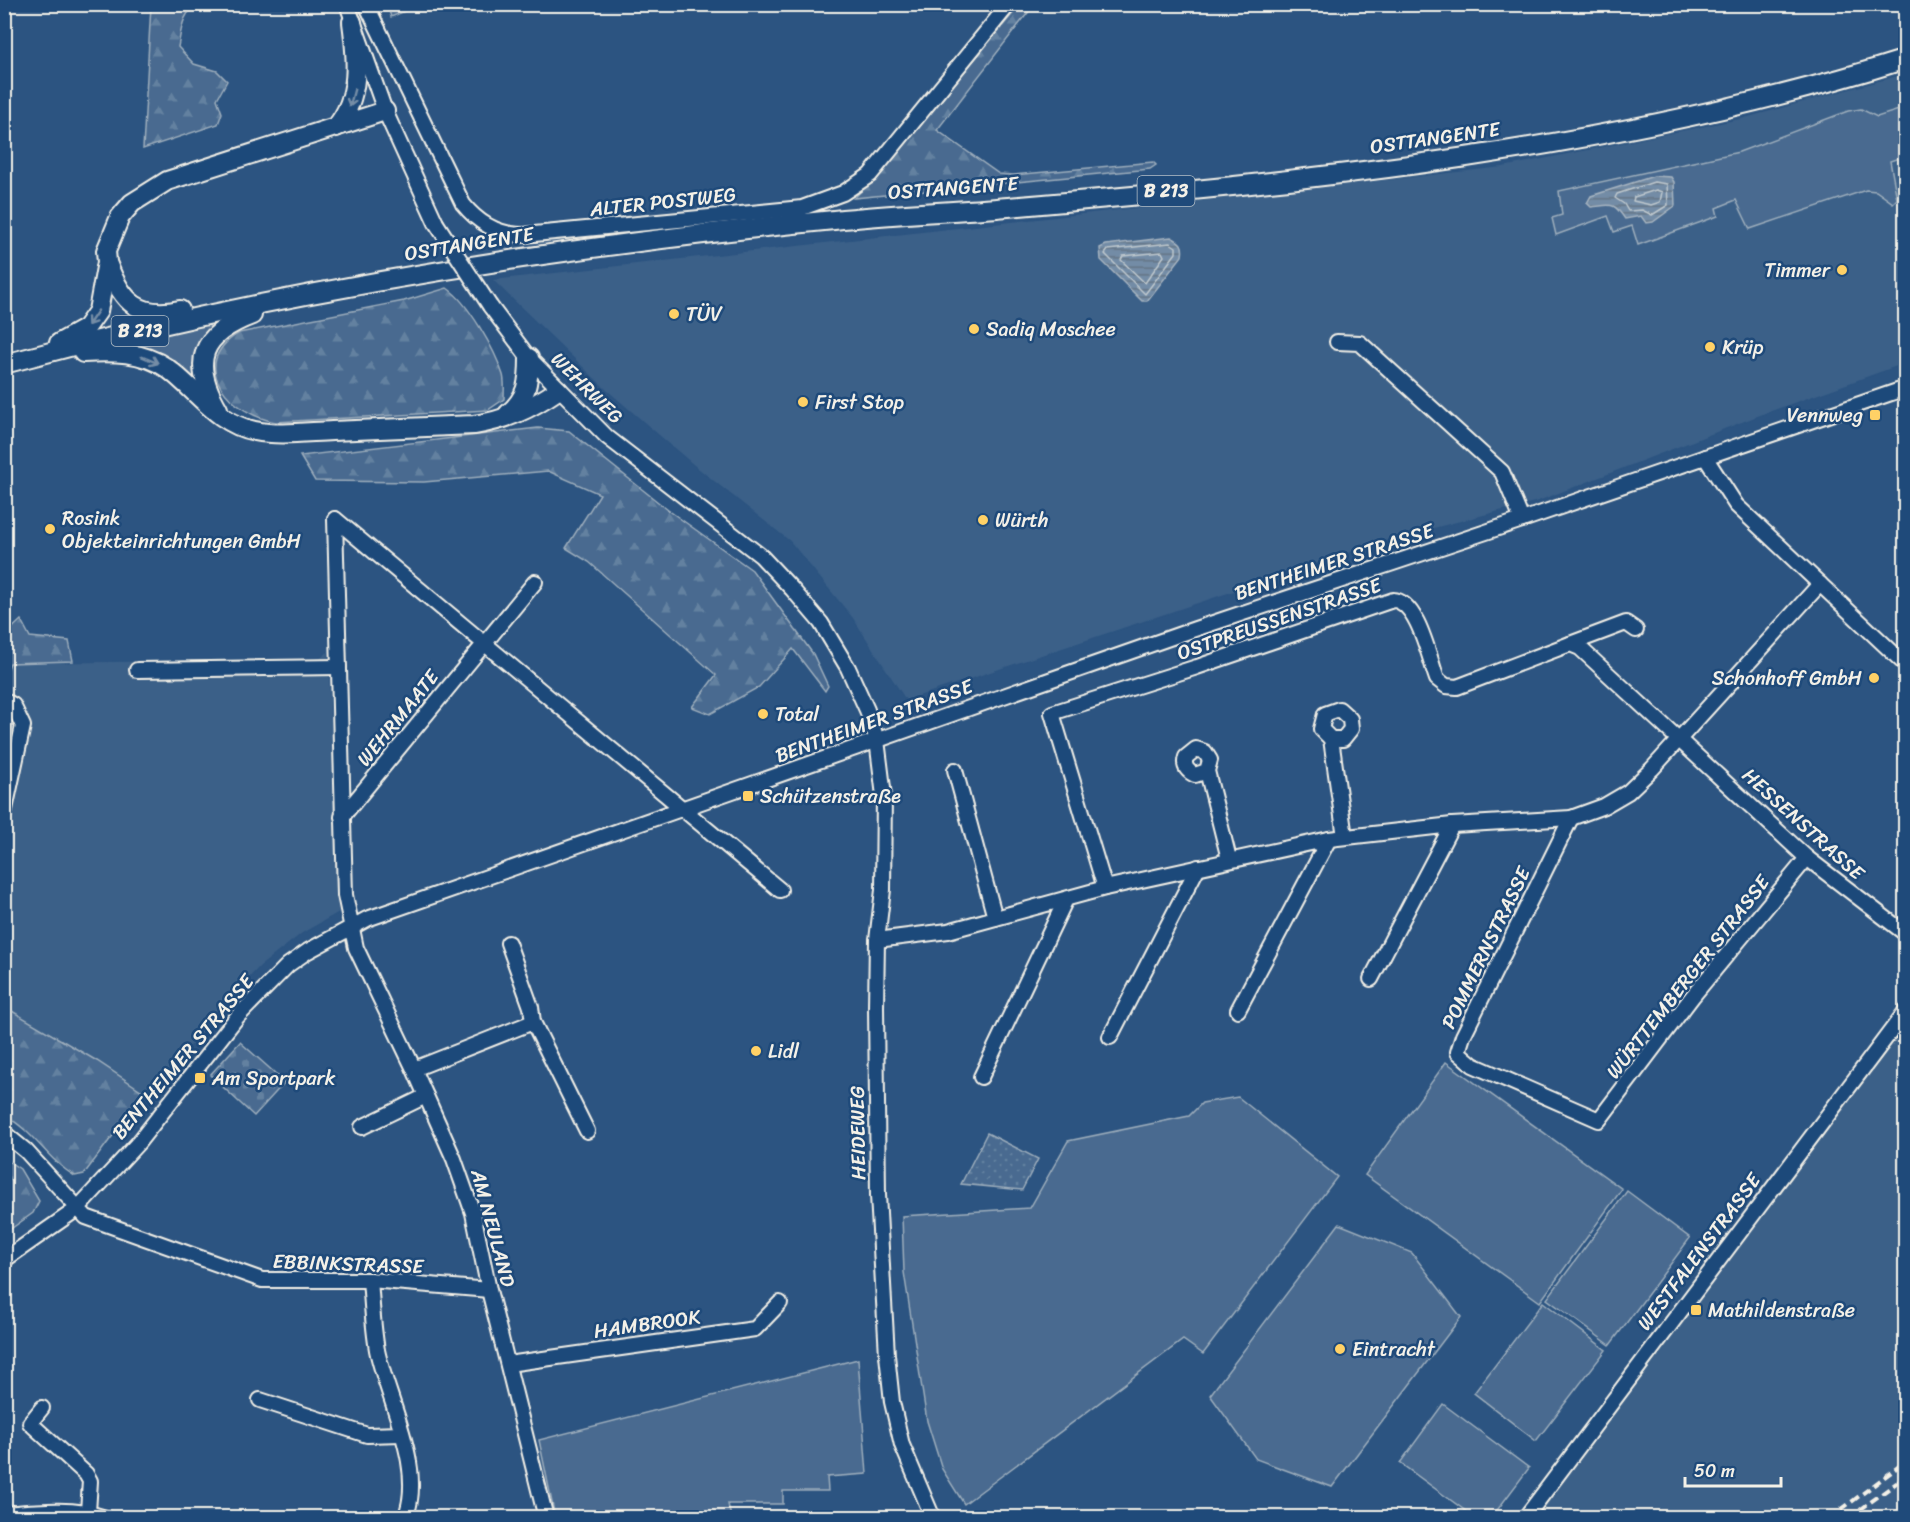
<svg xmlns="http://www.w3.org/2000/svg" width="1910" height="1522" viewBox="0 0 1910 1522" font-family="Sriracha,sans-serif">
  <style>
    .built { fill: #3b6088 }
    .grass { fill: #496b90; stroke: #9eaebc; stroke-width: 1.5 }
    .forest { fill: url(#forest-firs); stroke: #9eaebc; stroke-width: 1.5 }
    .cemetery { fill: url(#cemetery-stones); stroke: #9eaebc; stroke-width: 1.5 }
    .park { fill: url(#park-dots); stroke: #9eaebc; stroke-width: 1.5 }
    .water { fill: url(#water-rules); stroke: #a7b4c0; stroke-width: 1.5 }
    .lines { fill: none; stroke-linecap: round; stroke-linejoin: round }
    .shore { stroke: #c0c9ce; stroke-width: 1.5 }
    .minor-casing { stroke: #f4f1e8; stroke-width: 18 }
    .major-casing { stroke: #f4f1e8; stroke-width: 22 }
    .minor { stroke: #1f4a7a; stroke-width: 14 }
    .major { stroke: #1f4a7a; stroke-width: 18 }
    .rail { stroke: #f4f1e8; stroke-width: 4; stroke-dasharray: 9 4.5; stroke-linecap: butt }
    .minor-bridge-casing { stroke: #f4f1e8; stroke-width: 18; stroke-linecap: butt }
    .minor-bridge { stroke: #1f4a7a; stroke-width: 14 }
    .oneway { stroke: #748da6 }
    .poi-dot { fill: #ffd166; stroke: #1f4a7a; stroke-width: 2 }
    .labels { text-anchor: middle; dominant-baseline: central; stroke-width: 5; stroke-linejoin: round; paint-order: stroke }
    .shield { fill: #1f4a7a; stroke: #b4bfc7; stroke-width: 1.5 }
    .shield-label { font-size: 18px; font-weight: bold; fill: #f4f1e8 }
    .street-label { font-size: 20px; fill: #f4f1e8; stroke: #1f4a7a }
    .poi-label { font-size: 20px; fill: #f4f1e8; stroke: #1f4a7a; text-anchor: start }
  </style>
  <defs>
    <pattern id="forest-firs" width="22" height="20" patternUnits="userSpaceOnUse" patternTransform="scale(1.5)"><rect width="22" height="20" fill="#496b90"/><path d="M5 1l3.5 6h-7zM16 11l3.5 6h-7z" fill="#6481a0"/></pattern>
    <pattern id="cemetery-stones" width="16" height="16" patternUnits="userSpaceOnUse" patternTransform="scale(1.5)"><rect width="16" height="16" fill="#496b90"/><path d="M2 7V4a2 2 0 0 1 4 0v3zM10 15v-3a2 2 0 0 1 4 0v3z" fill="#6481a0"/></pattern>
    <pattern id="park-dots" width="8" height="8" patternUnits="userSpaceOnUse" patternTransform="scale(1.5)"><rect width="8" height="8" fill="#496b90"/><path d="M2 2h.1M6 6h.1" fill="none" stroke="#6481a0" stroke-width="1.8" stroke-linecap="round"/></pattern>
    <pattern id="water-rules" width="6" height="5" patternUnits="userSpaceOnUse" patternTransform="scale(1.5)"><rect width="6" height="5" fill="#738ca6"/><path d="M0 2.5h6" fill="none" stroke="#647484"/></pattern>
  </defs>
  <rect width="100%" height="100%" fill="#2c5481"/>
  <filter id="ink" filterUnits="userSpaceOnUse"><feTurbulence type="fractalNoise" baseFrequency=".0167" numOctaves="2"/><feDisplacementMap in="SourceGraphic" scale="12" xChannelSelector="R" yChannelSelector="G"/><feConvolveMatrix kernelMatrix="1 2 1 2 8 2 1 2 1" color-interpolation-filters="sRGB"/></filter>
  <g filter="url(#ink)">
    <g class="built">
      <path d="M 1905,74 L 1905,363 L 1760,415 L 1538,501 L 1387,540 L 906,700 L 853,618 L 790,541 L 694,465 L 608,391 L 493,280 L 1503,167 L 1745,118 Z"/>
      <path d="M 328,652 L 339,912 L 302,933 L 260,966 L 221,1007 L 156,1089 L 145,1093 L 97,1061 L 5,1007 L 4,675 L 10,663 L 318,660 Z"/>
      <path d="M 1905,1020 L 1905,1517 L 1527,1518 Z"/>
    </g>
    <g class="grass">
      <path d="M 1905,108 L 1905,156 L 1890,161 L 1897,199 L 1893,203 L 1876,191 L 1866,190 L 1750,229 L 1736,200 L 1716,208 L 1718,216 L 1638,245 L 1632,226 L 1614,232 L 1608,216 L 1556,235 L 1552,218 L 1562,215 L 1559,191 L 1739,152 L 1848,111 L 1861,109 L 1877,117 Z"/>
      <path d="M 208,324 L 211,329 L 202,387 L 135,344 L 140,339 Z"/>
      <path d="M 1446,1062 L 1622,1189 L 1540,1302 L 1365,1175 Z"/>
      <path d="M 1238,1097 L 1337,1177 L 1203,1354 L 1183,1340 L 964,1504 L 942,1469 L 927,1421 L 904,1272 L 902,1216 L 1030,1208 L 1068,1141 L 1189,1116 L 1202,1103 Z"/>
      <path d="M 1627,1191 L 1690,1238 L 1610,1345 L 1547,1299 Z"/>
      <path d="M 1339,1224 L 1412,1253 L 1461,1317 L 1332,1487 L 1256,1459 L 1210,1395 Z"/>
      <path d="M 1543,1302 L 1606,1350 L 1536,1441 L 1474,1393 Z"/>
      <path d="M 858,1359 L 867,1474 L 827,1477 L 828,1491 L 783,1491 L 783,1504 L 728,1504 L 731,1517 L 555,1517 L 539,1440 Z"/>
      <path d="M 1443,1404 L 1529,1468 L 1492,1517 L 1474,1517 L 1400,1463 Z"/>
    </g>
    <g class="forest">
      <path d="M 387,4 L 419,4 L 419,5 L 391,17 Z"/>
      <path d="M 151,5 L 199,5 C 182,10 181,32 178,47 L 194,64 L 217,71 L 227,81 L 217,99 L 222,113 L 218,124 L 143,149 Z"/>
      <path d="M 1020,5 L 1034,5 L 937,130 L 999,174 L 1013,175 L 1153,162 L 1156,165 L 1150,169 L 854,198 L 880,173 Z"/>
      <path d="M 447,288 C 468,302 495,350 503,375 C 505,382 504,391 504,399 L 488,410 L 276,422 C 232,415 185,365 239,333 L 404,301 Z"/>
      <path d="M 538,428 L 569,431 L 668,510 L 752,570 L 813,654 L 828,686 L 825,691 L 793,649 L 759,687 L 710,714 L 692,707 L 716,675 L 589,562 L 566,548 L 600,494 L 548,471 L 424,482 L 315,481 L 300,456 Z"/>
      <path d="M 21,620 L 30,637 L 69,641 L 73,661 L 10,663 L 5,675 L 5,635 Z"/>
      <path d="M 5,1007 L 97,1061 L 145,1093 L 84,1174 L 75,1176 C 48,1161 33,1130 5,1116 Z"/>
      <path d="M 5,1159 L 20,1169 L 39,1201 L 33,1213 L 5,1233 Z"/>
    </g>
    <path class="cemetery" d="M 240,1042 L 285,1082 L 254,1116 L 210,1075 Z"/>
    <path class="park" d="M 987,1133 L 1038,1159 L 1022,1190 L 961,1184 Z"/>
    <g class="water">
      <path d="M 1654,176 L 1671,177 L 1674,182 L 1675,206 L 1653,222 L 1646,223 L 1641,216 L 1625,219 C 1613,201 1612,205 1591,207 L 1587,203 L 1591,196 Z"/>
      <path d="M 1171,237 C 1181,242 1184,245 1182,256 L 1147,301 L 1142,301 L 1101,260 L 1100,248 L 1106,245 Z"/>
    </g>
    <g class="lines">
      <g class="shore">
        <path d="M 1654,182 L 1667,184 L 1668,205 L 1652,215 L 1642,210 L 1628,211 L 1624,204 L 1615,198 L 1617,194 Z"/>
        <path d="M 1656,190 L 1662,192 L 1660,202 L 1651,205 L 1633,201 L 1634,197 Z"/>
        <path d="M 1170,243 L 1176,247 L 1176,253 L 1145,294 L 1105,254 L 1108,250 Z"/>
        <path d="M 1162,252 L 1164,256 L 1145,283 L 1121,260 L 1123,256 Z"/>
      </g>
      <defs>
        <g id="minor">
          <path d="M 347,4 L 385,111 L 436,223"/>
          <path d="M 366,4 L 463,204 C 479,224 498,235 524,235 L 802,208 L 843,193 L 870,175 L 1009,4"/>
          <path d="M 490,306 L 529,358 L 607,437 L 761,556 L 792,589 L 821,623 L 848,668 L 867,710 L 877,740 L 884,796 L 883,890 L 877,940 L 876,1007 L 878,1195 L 887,1355 L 892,1402 L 902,1445 L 933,1518"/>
          <path d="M 1337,342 L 1360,343 L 1502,472 L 1522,520"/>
          <path d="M 1705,457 L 1736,505 L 1906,665"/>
          <path d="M 335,519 L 345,895 L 356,948 L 414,1069 L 454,1159 L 473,1213 L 489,1290 L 546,1518"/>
          <path d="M 335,519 L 780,890"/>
          <path d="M 1570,644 L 1626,623 L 1636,630"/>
          <path d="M 137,670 L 339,667"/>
          <path d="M 4,700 L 13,705 L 23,726 L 4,814"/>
          <path d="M 1331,739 L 1343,739 L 1351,729 L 1350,719 L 1339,709 L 1325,714 L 1321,729 L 1331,739 L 1345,837"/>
          <path d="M 955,770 L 995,918"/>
          <path d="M 1207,771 L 1195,775 C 1187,771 1183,766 1186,757 L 1196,749 L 1205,752 L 1210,760 L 1207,771 L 1229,859"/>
          <path d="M 342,817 L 535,582"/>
          <path d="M 1571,818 L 1463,1036 L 1458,1052 L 1473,1065 L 1599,1120 L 1692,997 L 1807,858"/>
          <path d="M 1105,888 L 1052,713 L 1197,667 L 1393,600 C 1418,601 1429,658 1437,679 L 1446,686 L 1457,687 L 1570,644 L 1580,648 L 1807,858 L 1906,934"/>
          <path d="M 877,940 L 948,931 L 1105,888 L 1329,839 L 1452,825 L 1571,818 L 1604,806 L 1628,792 L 1652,769 L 1820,584"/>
          <path d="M 508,943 L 531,1007 L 533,1022"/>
          <path d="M 1371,979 L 1452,825"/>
          <path d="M 1238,1010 L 1329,839"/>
          <path d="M 1110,1037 L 1198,867"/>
          <path d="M 414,1069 L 533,1022 L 587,1131"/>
          <path d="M 981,1077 L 1066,899"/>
          <path d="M 362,1127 L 426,1096"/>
          <path d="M 4,1133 L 26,1151 L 86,1217 L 262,1280 L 370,1280 L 489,1290"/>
          <path d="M 4,1260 L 77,1209 L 138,1143 L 238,1016 L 288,965 L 308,951 L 367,919 L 1195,629 L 1522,520 L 1906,388"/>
          <path d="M 370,1280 C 372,1303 373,1327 377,1350 C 387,1399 426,1469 405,1518"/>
          <path d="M 508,1364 L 755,1329 L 780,1303"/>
          <path d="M 260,1400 L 367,1435 L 402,1434"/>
          <path d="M 42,1408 L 30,1423 L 86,1474 L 90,1481 L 88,1512"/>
          <path d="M 4,1514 C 38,1511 74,1507 106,1518"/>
          <path d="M 1525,1518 L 1906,1011"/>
        </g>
        <g id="major">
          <path d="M 336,127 C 361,97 357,59 352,22"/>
          <path d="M 108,265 C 122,302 139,319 180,310"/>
          <path d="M 59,343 L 86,328 L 98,311 L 107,262 L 106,251 L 120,217 L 132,203 L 167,181 L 385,111"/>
          <path d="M 83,353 C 112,351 142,351 167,368 C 196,389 217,424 255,431 C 279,436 307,432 332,431 C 379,429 426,427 474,425 C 507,420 530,409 558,390"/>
          <path d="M 4,364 C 276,291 555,247 834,220 C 892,214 950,212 1008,207 C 1309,181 1616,151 1906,59"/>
          <path d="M 218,409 C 190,361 201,334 252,315"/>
          <path d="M 508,414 C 527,398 529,382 529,358"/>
        </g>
      </defs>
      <use href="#minor" class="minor-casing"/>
      <use href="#major" class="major-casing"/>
      <use href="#minor" class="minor"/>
      <use href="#major" class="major"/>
      <g class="rail">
        <path d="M 1830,1518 L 1906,1461"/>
        <path d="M 1849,1518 L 1906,1476"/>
      </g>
      <defs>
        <path id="minor-bridge" d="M 436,223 L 490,306"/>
      </defs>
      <use href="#minor-bridge" class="minor-bridge-casing"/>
      <use href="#minor-bridge" class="minor-bridge"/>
    </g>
    <defs><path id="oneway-shaft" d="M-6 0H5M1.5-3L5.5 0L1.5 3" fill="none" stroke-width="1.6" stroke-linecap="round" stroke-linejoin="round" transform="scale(1.5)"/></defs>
    <g class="oneway">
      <use href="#oneway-shaft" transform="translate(352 98) rotate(105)"/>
      <use href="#oneway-shaft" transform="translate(93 318) rotate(124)"/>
      <use href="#oneway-shaft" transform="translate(150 360) rotate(23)"/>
    </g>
  </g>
  <g class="poi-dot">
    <circle cx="1842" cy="270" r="6"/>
    <circle cx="674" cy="314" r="6"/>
    <circle cx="974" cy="329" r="6"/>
    <circle cx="1710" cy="347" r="6"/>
    <circle cx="803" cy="402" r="6"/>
    <rect x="1869" y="409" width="12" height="12" rx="3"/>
    <circle cx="983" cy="520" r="6"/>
    <circle cx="50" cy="529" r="6"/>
    <circle cx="1874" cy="678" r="6"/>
    <circle cx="763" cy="714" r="6"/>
    <rect x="742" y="790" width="12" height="12" rx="3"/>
    <circle cx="756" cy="1051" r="6"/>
    <rect x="194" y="1072" width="12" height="12" rx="3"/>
    <rect x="1690" y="1304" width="12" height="12" rx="3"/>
    <circle cx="1340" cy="1349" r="6"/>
  </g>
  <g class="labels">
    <g class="shield">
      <rect x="1137.5" y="176" width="57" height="30" rx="4.5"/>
      <rect x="111.5" y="316" width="57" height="30" rx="4.5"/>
    </g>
    <g class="shield-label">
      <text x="1166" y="191">B 213</text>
      <text x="140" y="331">B 213</text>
    </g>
    <g class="street-label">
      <text transform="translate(1435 138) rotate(-8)">OSTTANGENTE</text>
      <text transform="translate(953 188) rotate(-4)">OSTTANGENTE</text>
      <text transform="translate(663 202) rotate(-6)">ALTER POSTWEG</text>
      <text transform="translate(469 244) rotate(-9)">OSTTANGENTE</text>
      <text transform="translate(587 388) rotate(45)">WEHRWEG</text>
      <text transform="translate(1334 562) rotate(-18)">BENTHEIMER STRASSE</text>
      <text transform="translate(1279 619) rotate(-19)">OSTPREUSSENSTRASSE</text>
      <text transform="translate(398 718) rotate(-51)">WEHRMAATE</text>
      <text transform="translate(874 721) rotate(-20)">BENTHEIMER STRASSE</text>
      <text transform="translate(1803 824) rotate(42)">HESSENSTRASSE</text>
      <text transform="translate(1486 948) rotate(-64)">POMMERNSTRASSE</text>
      <text transform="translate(1688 977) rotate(-52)">WÜRTTEMBERGER STRASSE</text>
      <text transform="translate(183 1057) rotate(-50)">BENTHEIMER STRASSE</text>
      <text transform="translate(858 1133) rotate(-91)">HEIDEWEG</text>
      <text transform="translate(493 1228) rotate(75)">AM NEULAND</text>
      <text transform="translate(1699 1252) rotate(-53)">WESTFALENSTRASSE</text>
      <text transform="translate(348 1264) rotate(2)">EBBINKSTRASSE</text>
      <text transform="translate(647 1324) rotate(-8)">HAMBROOK</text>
    </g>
    <g class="poi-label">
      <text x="1830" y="270" text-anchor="end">Timmer</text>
      <text x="686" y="314">TÜV</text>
      <text x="986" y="329">Sadiq Moschee</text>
      <text x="1722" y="347">Krüp</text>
      <text x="815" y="402">First Stop</text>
      <text x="1863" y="415" text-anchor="end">Vennweg</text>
      <text x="62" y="518">Rosink<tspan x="62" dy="23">Objekteinrichtungen GmbH</tspan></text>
      <text x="995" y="520">Würth</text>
      <text x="1862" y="678" text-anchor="end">Schonhoff GmbH</text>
      <text x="775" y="714">Total</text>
      <text x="760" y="796">Schützenstraße</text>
      <text x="768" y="1051">Lidl</text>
      <text x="212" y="1078">Am Sportpark</text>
      <text x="1708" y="1310">Mathildenstraße</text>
      <text x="1352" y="1349">Eintracht</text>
    </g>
  </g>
  <rect width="1910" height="1522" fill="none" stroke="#1f4a7a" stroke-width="24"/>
  <rect x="12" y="12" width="1886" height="1498" fill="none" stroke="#f4f1e8" stroke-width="2" filter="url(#ink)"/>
  <path d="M1685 1477v9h96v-9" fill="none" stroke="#f4f1e8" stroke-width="3"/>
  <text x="1694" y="1477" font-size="18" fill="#f4f1e8" stroke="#1f4a7a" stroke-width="4.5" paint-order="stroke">50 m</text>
</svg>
